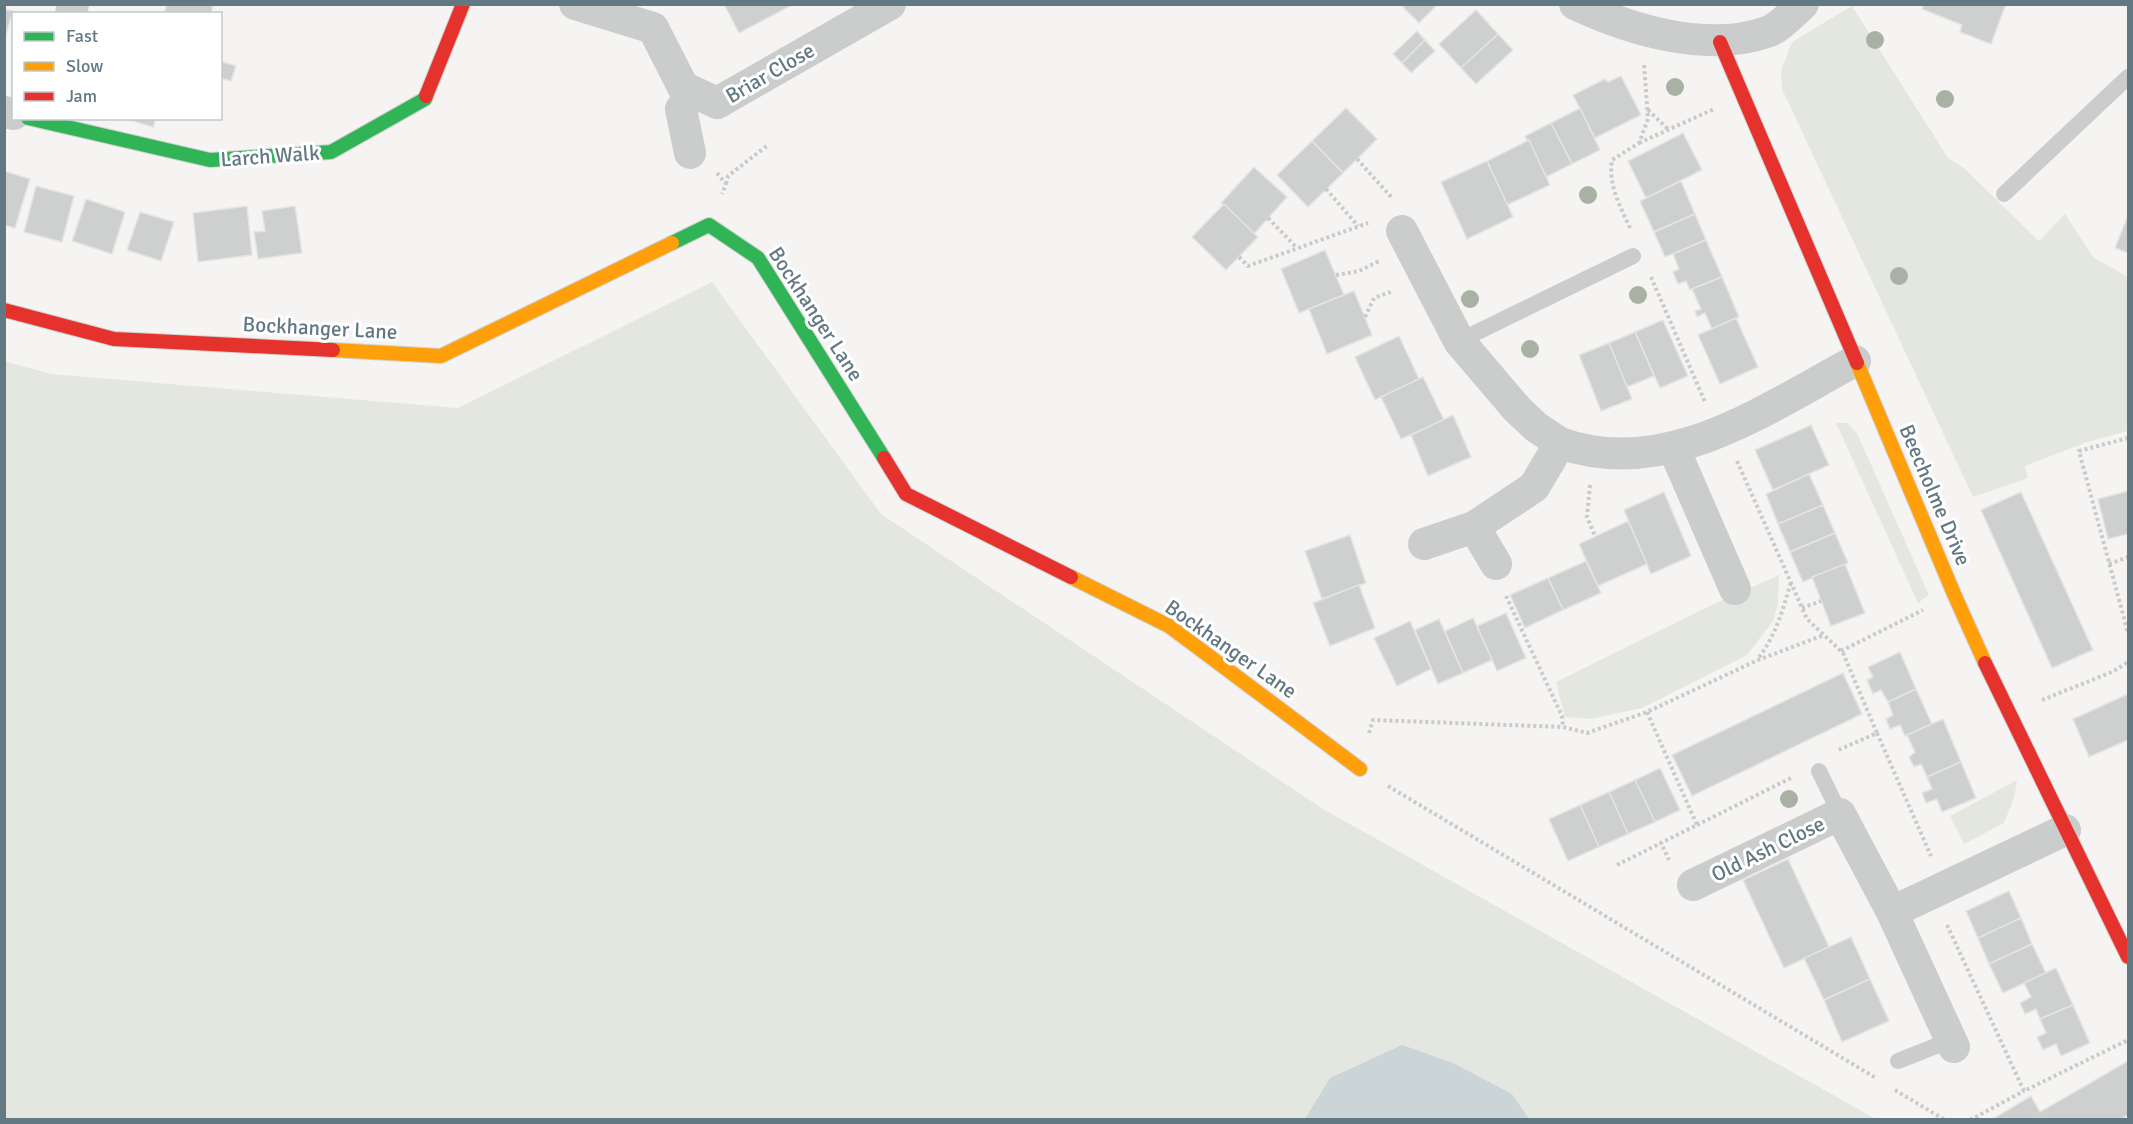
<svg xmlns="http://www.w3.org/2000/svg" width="2133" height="1124" viewBox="0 0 2133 1124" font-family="Signika,sans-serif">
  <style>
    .green { fill: #e4e7e0 }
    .water { fill: #cbd5d7 }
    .building { fill: #ced0d0; stroke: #e4e4e2; stroke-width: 1.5 }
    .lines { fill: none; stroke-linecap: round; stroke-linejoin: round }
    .fast-casing { stroke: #d1d2d2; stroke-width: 16 }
    .slow-casing { stroke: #d1d2d2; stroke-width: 16 }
    .jam-casing { stroke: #d1d2d2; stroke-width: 16 }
    .path { stroke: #cacacb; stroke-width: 4; stroke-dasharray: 3 3; stroke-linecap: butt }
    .lane { stroke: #cbcdcd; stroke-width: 16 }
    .street { stroke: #cbcdcd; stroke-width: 32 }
    .fast { stroke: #30b455; stroke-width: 14 }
    .slow { stroke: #ff9f0a; stroke-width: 14 }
    .jam { stroke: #e5322d; stroke-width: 14 }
    .tree { fill: #a8b1a3 }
    .labels { text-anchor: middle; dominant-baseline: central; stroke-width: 6; stroke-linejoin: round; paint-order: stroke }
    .street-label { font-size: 21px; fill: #627984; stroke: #fff }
  </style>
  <rect width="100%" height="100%" fill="#f5f4f2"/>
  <g class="green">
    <path d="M 1852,6 L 1948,158 L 1964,168 L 2039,241 L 2065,214 L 2093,257 L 2128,277 L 2128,431 L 2087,442 L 2025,466 L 2028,478 L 1973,497 L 1782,89 L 1781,71 L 1792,42 Z"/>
    <path d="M 712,282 L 881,514 L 1323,809 L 1876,1119 L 5,1119 L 4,361 L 51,374 L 458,408 Z"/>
    <path d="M 1836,423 L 1847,423 L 1857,433 L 1929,595 L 1918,603 Z"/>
    <path d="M 1779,575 L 1778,603 L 1773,621 L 1747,655 L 1642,708 L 1591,719 L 1565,717 L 1556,682 L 1699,611 Z"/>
    <path d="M 2017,780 L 2014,798 L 2004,823 L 1964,844 L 1950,816 Z"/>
  </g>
  <path class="water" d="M 1402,1045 L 1453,1063 L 1512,1094 L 1529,1119 L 1305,1119 L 1330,1078 Z"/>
  <g class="building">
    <path d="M 167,4 L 213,4 L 211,14 L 164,14 Z"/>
    <path d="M 724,4 L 794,4 L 739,33 Z"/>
    <path d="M 1406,4 L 1438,4 L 1419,23 L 1403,7 Z"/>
    <path d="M 1924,4 L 2006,4 L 1991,44 L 1960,32 L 1962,25 L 1922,9 Z"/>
    <path d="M 4,9 L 13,11 L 4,41 Z"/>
    <path d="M 1476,10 L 1498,34 L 1461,68 L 1439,44 Z"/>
    <path d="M 1417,31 L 1425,40 L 1402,63 L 1393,54 Z"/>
    <path d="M 1498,34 L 1513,50 L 1476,84 L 1461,68 Z"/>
    <path d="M 1425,40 L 1435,51 L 1411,73 L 1402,63 Z"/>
    <path d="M 220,61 L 236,66 L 231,81 L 220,78 Z"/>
    <path d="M 1621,76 L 1641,115 L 1595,138 L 1573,95 L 1605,79 L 1608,82 Z"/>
    <path d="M 1346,108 L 1377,139 L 1343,173 L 1312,141 Z"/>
    <path d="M 1580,108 L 1600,150 L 1572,164 L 1551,123 Z"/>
    <path d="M 123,118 L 156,118 L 153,127 Z"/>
    <path d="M 1551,123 L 1572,164 L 1546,177 L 1525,136 Z"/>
    <path d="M 1683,133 L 1702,170 L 1646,198 L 1628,161 Z"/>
    <path d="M 1529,140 L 1550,185 L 1507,205 L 1487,161 Z"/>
    <path d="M 1312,141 L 1343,173 L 1308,207 L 1277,175 Z"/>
    <path d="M 1487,161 L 1513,217 L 1467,239 L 1441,182 Z"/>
    <path d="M 1254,167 L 1287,197 L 1254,234 L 1221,203 Z"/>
    <path d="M 4,171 L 30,179 L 15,228 L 4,225 Z"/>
    <path d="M 1681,181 L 1695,214 L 1654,232 L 1640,201 Z"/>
    <path d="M 36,186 L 74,196 L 62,242 L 24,232 Z"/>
    <path d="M 86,199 L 125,212 L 112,254 L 72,241 Z"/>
    <path d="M 1224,204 L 1258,237 L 1226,270 L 1192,237 Z"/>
    <path d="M 247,206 L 252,255 L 198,262 L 193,213 Z"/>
    <path d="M 295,206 L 302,253 L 258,259 L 254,232 L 265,231 L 262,211 Z"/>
    <path d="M 140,212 L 174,222 L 161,261 L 127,250 Z"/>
    <path d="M 1695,214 L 1706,240 L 1665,257 L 1654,232 Z"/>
    <path d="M 2127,218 L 2128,219 L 2128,253 L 2115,248 Z"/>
    <path d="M 1706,240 L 1722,277 L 1690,290 L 1686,281 L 1678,284 L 1673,272 L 1679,269 L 1673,254 Z"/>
    <path d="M 1325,250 L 1344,295 L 1299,313 L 1281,269 Z"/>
    <path d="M 1722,277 L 1739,317 L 1712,329 L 1705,313 L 1697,317 L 1695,311 L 1701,309 L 1692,289 Z"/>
    <path d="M 1354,291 L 1372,335 L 1327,354 L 1309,309 Z"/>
    <path d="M 1736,318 L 1758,367 L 1720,384 L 1698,335 Z"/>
    <path d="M 1663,320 L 1688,376 L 1660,388 L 1635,332 Z"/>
    <path d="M 1635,332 L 1654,376 L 1627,387 L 1609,343 Z"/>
    <path d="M 1399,336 L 1419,379 L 1375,400 L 1355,357 Z"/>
    <path d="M 1609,343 L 1632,399 L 1601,411 L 1579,355 Z"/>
    <path d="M 1423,377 L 1444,420 L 1401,439 L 1381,397 Z"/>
    <path d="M 1453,415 L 1471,457 L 1428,476 L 1411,435 Z"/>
    <path d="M 1811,425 L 1829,465 L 1773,490 L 1755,450 Z"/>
    <path d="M 1809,474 L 1823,505 L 1778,524 L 1766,494 Z"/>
    <path d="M 2128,491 L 2128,534 L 2108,539 L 2098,499 Z"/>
    <path d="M 1664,492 L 1691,556 L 1651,574 L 1624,510 Z"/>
    <path d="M 2021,492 L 2093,650 L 2052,668 L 1981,510 Z"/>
    <path d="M 1823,505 L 1835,533 L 1790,552 L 1778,524 Z"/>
    <path d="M 1628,521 L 1647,564 L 1598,586 L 1579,544 Z"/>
    <path d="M 1835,533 L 1848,563 L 1803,582 L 1790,552 Z"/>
    <path d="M 1350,535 L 1366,583 L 1322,599 L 1305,551 Z"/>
    <path d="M 1586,561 L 1601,593 L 1563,610 L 1548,578 Z"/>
    <path d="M 1845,564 L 1865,613 L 1831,626 L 1812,577 Z"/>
    <path d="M 1548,578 L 1563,610 L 1525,628 L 1510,595 Z"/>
    <path d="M 1359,585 L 1375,628 L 1330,646 L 1313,603 Z"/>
    <path d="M 1506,613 L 1526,658 L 1497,671 L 1477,626 Z"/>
    <path d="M 1473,618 L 1492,660 L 1463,673 L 1445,631 Z"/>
    <path d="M 1439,619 L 1463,673 L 1438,684 L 1415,630 Z"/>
    <path d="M 1410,621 L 1431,669 L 1397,686 L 1374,638 Z"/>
    <path d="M 1900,652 L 1916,689 L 1888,702 L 1881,690 L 1873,694 L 1867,680 L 1873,677 L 1868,667 Z"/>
    <path d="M 1843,673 L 1862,714 L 1692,796 L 1672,755 Z"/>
    <path d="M 1916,689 L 1932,724 L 1905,736 L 1900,725 L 1890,729 L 1886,719 L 1893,715 L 1888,702 Z"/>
    <path d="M 2128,694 L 2128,740 L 2089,757 L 2073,719 Z"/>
    <path d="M 1943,719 L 1961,762 L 1927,777 L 1921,764 L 1914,767 L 1909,757 L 1915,752 L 1907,735 Z"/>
    <path d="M 1961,762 L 1976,798 L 1942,812 L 1937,799 L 1926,803 L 1922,793 L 1932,789 L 1927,777 Z"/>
    <path d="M 1660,768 L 1680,810 L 1655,822 L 1635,780 Z"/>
    <path d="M 1635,780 L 1655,822 L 1628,834 L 1609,792 Z"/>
    <path d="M 1609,792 L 1628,834 L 1599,847 L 1580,805 Z"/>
    <path d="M 1580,805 L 1599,847 L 1568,861 L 1549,819 Z"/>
    <path d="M 1788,859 L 1829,947 L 1784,968 L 1743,880 Z"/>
    <path d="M 2009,891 L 2021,918 L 1978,938 L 1966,911 Z"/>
    <path d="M 2021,918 L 2032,944 L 1989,964 L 1978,938 Z"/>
    <path d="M 1851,937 L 1870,979 L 1824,1000 L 1804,958 Z"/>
    <path d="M 2032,944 L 2046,973 L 2003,993 L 1989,964 Z"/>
    <path d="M 2056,968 L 2073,1005 L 2040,1019 L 2036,1009 L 2025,1014 L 2020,1003 L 2031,997 L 2024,983 Z"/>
    <path d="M 1870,979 L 1889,1021 L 1842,1042 L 1824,1000 Z"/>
    <path d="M 2073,1005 L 2090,1043 L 2061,1056 L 2056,1044 L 2043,1050 L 2037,1037 L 2046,1033 L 2040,1019 Z"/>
    <path d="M 2128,1061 L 2128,1115 L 2120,1120 L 1991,1120 L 2031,1096 L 2040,1112 Z"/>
  </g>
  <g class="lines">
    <defs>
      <g id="fast">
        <path d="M 28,118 L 210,160 L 331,152 L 425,99 L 426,96"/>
        <path d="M 672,243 L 709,225 L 758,258 L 884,458"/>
      </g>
      <g id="slow">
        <path d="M 333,350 L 441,356 L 672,243"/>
        <path d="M 1857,363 L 1954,594 L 1985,663"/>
        <path d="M 1071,577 L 1169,626 L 1360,769"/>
      </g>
      <g id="jam">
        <path d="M 1720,42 L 1857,363"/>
        <path d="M 426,96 L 463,4"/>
        <path d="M 4,310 L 114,339 L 333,350"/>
        <path d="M 884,458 L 906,494 L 1071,577"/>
        <path d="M 1985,663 L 2128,957"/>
      </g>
    </defs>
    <use href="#fast" class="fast-casing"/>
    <use href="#slow" class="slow-casing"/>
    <use href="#jam" class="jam-casing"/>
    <g class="path">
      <path d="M 1648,110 L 1669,130"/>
      <path d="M 1639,143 L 1714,109"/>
      <path d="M 1357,159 L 1393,199"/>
      <path d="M 717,173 L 726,184 L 722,194"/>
      <path d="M 726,184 L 728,176 L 768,145"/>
      <path d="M 1326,189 L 1358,226"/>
      <path d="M 1268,218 L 1297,248"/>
      <path d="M 1630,228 C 1620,206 1608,185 1612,160 L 1639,143 L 1648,119 L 1644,64"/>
      <path d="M 1239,257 L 1248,266 L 1368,223"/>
      <path d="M 1336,275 L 1359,271 L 1379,261"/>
      <path d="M 1651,277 L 1705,402"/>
      <path d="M 1365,317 L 1374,298 L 1393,291"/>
      <path d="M 2128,438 L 2079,451 L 2128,633"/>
      <path d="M 1737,461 L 1807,619 L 1843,653 L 1877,733 L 1836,751"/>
      <path d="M 1590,485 L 1587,517 L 1595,536"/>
      <path d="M 2109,564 L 2128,557"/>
      <path d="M 1506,596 L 1562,716 L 1563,727"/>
      <path d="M 1802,608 L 1821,601"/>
      <path d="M 1841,651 L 1923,610"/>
      <path d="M 1759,657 C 1776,635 1783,609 1791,582"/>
      <path d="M 2042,700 L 2112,672 L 2128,662"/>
      <path d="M 1647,712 L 1697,825 L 1661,843 L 1669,860"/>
      <path d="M 1369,733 L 1373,720 L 1563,727 L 1587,733 L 1647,712 L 1758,660 L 1824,635"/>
      <path d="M 1877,733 L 1931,856"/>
      <path d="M 1388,786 L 1876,1078"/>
      <path d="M 1697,825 L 1793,777"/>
      <path d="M 1617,865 L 1661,843"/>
      <path d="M 1947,925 L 2024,1091 L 2128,1040"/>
      <path d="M 1895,1090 L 1945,1120"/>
      <path d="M 1970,1120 L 2024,1091"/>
    </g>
    <g class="lane">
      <path d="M 2004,194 L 2128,77"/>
      <path d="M 1459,341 L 1633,256"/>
      <path d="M 1819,771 L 1840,814"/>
      <path d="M 1898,1061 L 1951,1040"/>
    </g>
    <g class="street">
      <path d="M 575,4 L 653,28 L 683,87 L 717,103 L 890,4"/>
      <path d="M 1575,4 C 1630,30 1707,53 1767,32 C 1779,28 1793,13 1803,4"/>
      <path d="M 71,14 L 73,4"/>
      <path d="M 4,112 L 14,114"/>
      <path d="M 690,153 L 681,109 L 693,92"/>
      <path d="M 1402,231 L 1459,341 L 1517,409 L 1536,427 L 1560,443"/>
      <path d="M 1674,449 L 1735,589"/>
      <path d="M 1424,544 L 1474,527"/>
      <path d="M 1496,564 L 1474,527 L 1534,487 L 1560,443 C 1666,481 1765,409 1855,361"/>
      <path d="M 1693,885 L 1840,814 L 1892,912 L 2065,830"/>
      <path d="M 1892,912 L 1954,1047"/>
    </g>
    <use href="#fast" class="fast"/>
    <use href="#slow" class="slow"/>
    <use href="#jam" class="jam"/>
  </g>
  <g class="tree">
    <circle cx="1875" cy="40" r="9"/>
    <circle cx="1675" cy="87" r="9"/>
    <circle cx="1945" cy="99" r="9"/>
    <circle cx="1588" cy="195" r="9"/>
    <circle cx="1899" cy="276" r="9"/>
    <circle cx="1638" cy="295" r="9"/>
    <circle cx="1470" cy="299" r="9"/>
    <circle cx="1530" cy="349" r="9"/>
    <circle cx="1789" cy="799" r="9"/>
  </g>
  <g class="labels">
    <g class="street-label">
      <text transform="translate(770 73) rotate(-30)">Briar Close</text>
      <text transform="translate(270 156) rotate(-4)">Larch Walk</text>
      <text transform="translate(816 314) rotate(57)">Bockhanger Lane</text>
      <text transform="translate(320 328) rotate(3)">Bockhanger Lane</text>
      <text transform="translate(1935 495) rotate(67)">Beecholme Drive</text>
      <text transform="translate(1231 649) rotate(35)">Bockhanger Lane</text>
      <text transform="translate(1768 849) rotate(-26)">Old Ash Close</text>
    </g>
  </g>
  <rect width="2133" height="1124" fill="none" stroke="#627984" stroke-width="12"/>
  <rect x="12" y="12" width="210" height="108" fill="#ffffff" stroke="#c0c9ce" stroke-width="1.5"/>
  <rect x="24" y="32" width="30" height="9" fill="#30b455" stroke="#c0c9ce" stroke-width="1.5"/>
  <text x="66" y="42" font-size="18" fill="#627984">Fast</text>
  <rect x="24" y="62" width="30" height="9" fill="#ff9f0a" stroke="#c0c9ce" stroke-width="1.5"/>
  <text x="66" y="72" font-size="18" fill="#627984">Slow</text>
  <rect x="24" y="92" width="30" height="9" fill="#e5322d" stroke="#c0c9ce" stroke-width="1.5"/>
  <text x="66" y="102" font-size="18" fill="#627984">Jam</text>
</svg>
